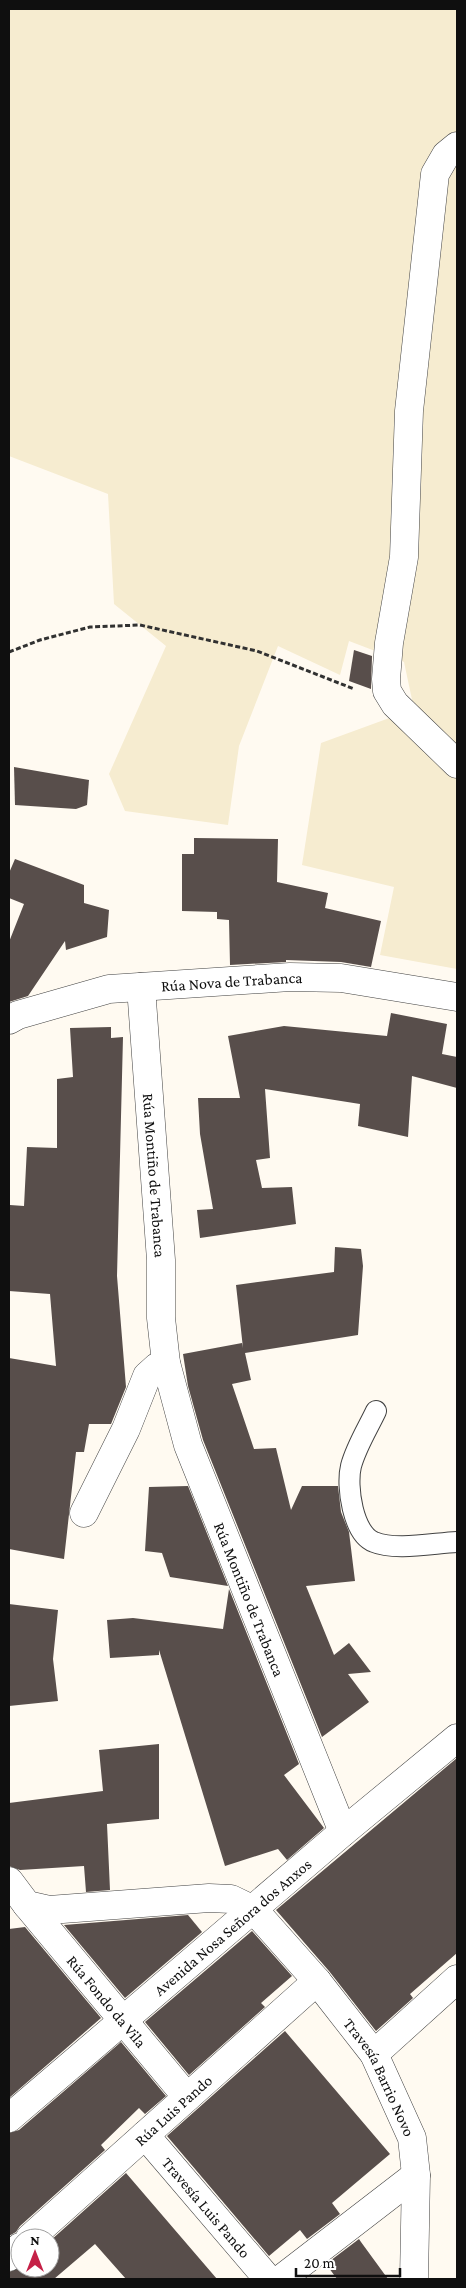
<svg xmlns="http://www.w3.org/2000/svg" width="466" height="2288" viewBox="0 0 466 2288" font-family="'Crimson Pro',serif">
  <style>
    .farmland { fill: #f6ecd0 }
    .building { fill: #584e4b }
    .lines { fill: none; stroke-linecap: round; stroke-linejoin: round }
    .lane-casing { stroke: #424242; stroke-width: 22 }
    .street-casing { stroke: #424242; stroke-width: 29 }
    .path { stroke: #313131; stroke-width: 3; stroke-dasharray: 5 2.5; stroke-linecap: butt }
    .lane { stroke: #fff; stroke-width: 20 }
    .street { stroke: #fff; stroke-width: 28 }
    .labels { text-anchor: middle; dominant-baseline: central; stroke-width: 5; stroke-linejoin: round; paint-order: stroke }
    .street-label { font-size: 16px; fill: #0f0f0f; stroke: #fff }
  </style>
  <rect width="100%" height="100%" fill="#fffaf1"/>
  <path class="farmland" d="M 9,9 L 457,9 L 457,969 L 380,955 L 394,887 L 302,865 L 321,743 L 414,709 L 404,662 L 349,641 L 340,675 L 278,646 L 239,746 L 228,825 L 125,811 L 109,774 L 166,646 L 114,604 L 108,494 L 9,456 Z"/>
  <g class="building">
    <path d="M 354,650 L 372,656 L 371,689 L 349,681 Z"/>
    <path d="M 14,767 L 89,780 L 87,805 L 76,809 L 15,805 Z"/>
    <path d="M 194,838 L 278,839 L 277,882 L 328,893 L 325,908 L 381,921 L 371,967 L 341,962 L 286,960 L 286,962 L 230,965 L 229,920 L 217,919 L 217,912 L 182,911 L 182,854 L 194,854 Z"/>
    <path d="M 15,859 L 84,885 L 84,903 L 109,910 L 107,937 L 66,950 L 65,941 L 28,996 L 9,1002 L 9,942 L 24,904 L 9,898 L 9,873 Z"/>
    <path d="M 391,1013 L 447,1024 L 442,1054 L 457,1057 L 457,1088 L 412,1076 L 408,1137 L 358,1126 L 360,1104 L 265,1089 L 270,1158 L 256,1160 L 262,1188 L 292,1187 L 296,1224 L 200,1238 L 197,1210 L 213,1209 L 200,1134 L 198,1098 L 240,1098 L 228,1036 L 284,1026 L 387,1036 Z"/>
    <path d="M 111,1027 L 111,1038 L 123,1037 L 117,1276 L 126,1387 L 111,1424 L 89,1424 L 84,1452 L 76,1452 L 64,1559 L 9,1549 L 9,1358 L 56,1366 L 50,1294 L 9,1291 L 10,1205 L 24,1206 L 27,1147 L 57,1148 L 57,1079 L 73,1077 L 70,1028 Z"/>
    <path d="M 335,1247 L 361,1249 L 363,1266 L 358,1335 L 245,1353 L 251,1380 L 232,1384 L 254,1449 L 276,1448 L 291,1510 L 302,1486 L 338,1486 L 341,1512 L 349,1532 L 355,1581 L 306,1586 L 334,1655 L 349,1643 L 371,1672 L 348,1674 L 369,1702 L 322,1737 L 203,1440 L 188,1386 L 183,1354 L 242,1343 L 243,1348 L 236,1285 L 334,1272 Z"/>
    <path d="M 188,1486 L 228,1586 L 170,1577 L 162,1553 L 145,1551 L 149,1487 Z"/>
    <path d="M 229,1589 L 299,1764 L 284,1775 L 324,1828 L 287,1860 L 278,1849 L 225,1866 L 159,1650 L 159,1655 L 110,1658 L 107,1620 L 133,1618 L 223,1629 Z"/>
    <path d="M 9,1604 L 58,1610 L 53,1659 L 58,1701 L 9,1706 Z"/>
    <path d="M 159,1744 L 159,1819 L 107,1824 L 110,1890 L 86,1892 L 84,1866 L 20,1870 L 9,1866 L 9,1803 L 103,1791 L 99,1750 Z"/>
    <path d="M 457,1758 L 457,1953 L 410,1994 L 413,1998 L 376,2031 L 329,1971 L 276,1910 Z"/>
    <path d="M 188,1915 L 202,1932 L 125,1998 L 64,1925 Z"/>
    <path d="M 25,1927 L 101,2018 L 9,2098 L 9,1929 Z"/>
    <path d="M 252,1931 L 292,1976 L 261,2003 L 265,2007 L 189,2075 L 145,2022 Z"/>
    <path d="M 285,2031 L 390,2154 L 332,2203 L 340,2214 L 307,2239 L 300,2230 L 269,2256 L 167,2136 Z"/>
    <path d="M 121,2042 L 166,2096 L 145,2114 L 139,2108 L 101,2145 L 105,2150 L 20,2226 L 16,2232 L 9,2236 L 9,2133 L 19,2130 Z"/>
    <path d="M 126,2173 L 217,2279 L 126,2279 L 95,2244 L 54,2279 L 9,2279 L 9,2272 L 20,2268 L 50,2268 L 50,2241 Z"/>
    <path d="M 359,2239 L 361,2242 L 388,2279 L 337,2279 L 326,2264 Z"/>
  </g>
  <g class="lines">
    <defs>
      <path id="lane" d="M 376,1411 C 368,1428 356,1447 351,1466 C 346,1486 353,1534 374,1542 C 395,1551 434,1543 457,1542"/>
      <g id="street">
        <path d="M 457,146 L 446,155 L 435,174 L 409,411 L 404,557 L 389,643 L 386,679 L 387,691 L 395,704 L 457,764"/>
        <path id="s1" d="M 141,987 L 161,1260 L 161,1318 L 166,1363 L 188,1445 L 343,1832"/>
        <path id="s2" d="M 9,1020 L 18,1015 L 109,989 L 290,977 L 341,978 L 457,997"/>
        <path d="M 84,1513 L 126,1429 L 147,1376 L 157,1367 L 166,1363"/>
        <path id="s3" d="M 9,1881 L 27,1905 L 49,1910 L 209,1898 L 231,1899 L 254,1910 L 317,1981 L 374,2054 L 412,2138 L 416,2175 L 414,2279"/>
        <path id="s4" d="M 27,1905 L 187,2097"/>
        <path d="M 374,2054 L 457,1979"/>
        <path id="s5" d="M 9,2118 L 343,1832 L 457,1738"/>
        <path id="s6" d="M 145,2135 L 268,2279"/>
        <path id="s7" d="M 30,2238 L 317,1981"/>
        <path d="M 9,2257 L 20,2247"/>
        <path d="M 281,2279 L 416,2175"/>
      </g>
    </defs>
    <use href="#lane" class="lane-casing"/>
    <use href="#street" class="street-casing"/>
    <path class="path" d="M 9,652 L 40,640 L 90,627 L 140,625 L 257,651 L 354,689"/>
    <use href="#lane" class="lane"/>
    <use href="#street" class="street"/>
  </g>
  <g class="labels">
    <g class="street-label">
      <text stroke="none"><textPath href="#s2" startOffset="228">Rúa Nova de Trabanca</textPath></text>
      <text stroke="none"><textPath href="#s1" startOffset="189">Rúa Montiño de Trabanca</textPath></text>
      <text stroke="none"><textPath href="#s1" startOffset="628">Rúa Montiño de Trabanca</textPath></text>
      <text stroke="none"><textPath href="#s5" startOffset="294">Avenida Nosa Señora dos Anxos</textPath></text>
      <text stroke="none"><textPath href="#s4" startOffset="125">Rúa Fondo da Vila</textPath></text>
      <text stroke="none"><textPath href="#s3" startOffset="471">Travesía Barrio Novo</textPath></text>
      <text stroke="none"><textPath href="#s7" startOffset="192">Rúa Luis Pando</textPath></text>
      <text stroke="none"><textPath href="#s6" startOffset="95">Travesía Luis Pando</textPath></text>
    </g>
  </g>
  <rect width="466" height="2288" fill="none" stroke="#0f0f0f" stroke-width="20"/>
  <g transform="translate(35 2253)"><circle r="24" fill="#ffffff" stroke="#9f9f9f"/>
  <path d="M0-4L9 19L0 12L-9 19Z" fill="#c52147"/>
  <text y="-8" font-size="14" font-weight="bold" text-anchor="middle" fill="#0f0f0f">N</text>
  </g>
  <path d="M296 2268v8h104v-8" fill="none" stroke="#0f0f0f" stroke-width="2.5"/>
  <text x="304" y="2268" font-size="15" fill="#0f0f0f" stroke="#ffffff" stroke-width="4" paint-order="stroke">20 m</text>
</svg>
